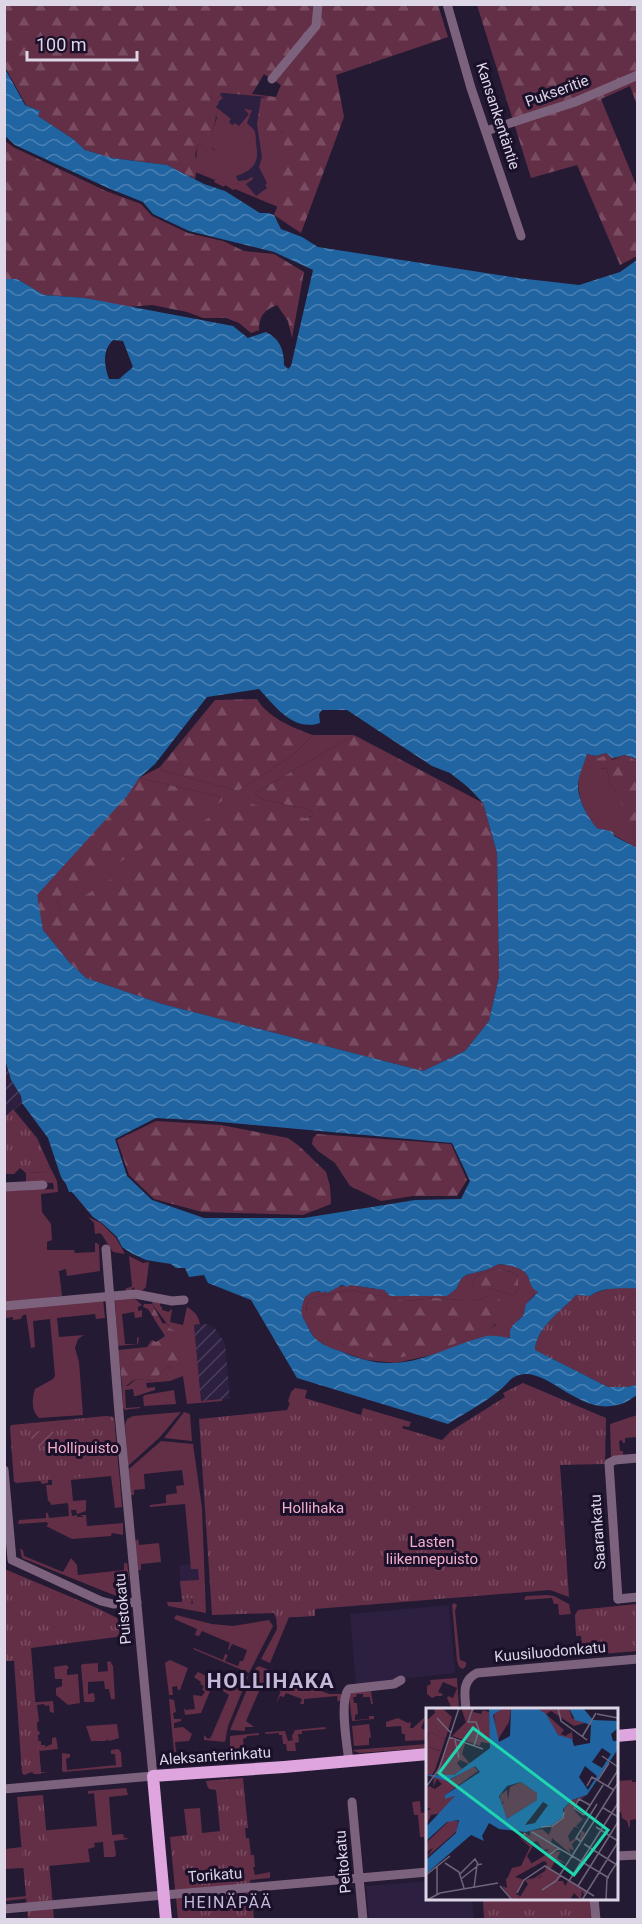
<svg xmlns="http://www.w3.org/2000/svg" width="642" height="1924" viewBox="0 0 642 1924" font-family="Roboto,sans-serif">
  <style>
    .built { fill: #2c1f3f }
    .industrial { fill: url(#industrial-furrows) }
    .grass { fill: #632f47; fill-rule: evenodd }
    .forest { fill: url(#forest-firs); fill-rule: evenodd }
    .park { fill: url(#park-tufts) }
    .garden { fill: url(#garden-furrows) }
    .water { fill: url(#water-waves); fill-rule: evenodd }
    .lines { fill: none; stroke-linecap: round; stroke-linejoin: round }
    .minor { stroke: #7d627d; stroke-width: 9 }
    .major { stroke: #dea5de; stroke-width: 12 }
    .labels { text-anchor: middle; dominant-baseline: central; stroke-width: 6; stroke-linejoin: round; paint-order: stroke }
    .street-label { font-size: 15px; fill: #dcd6e7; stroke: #1a1029 }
    .park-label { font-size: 15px; fill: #f3aecc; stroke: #1a1029 }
    .neighbourhood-label { font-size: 16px; letter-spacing: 1.5px; fill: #c5b9db; stroke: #1a1029 }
    .district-label { font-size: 21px; font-weight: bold; letter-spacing: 1.5px; fill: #c5b9db; stroke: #1a1029 }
    .inset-road { fill: none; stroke: #6e657b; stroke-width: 1.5 }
    .view { fill: #20d5b0; fill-opacity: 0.15; stroke: #20d5b0; stroke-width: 3 }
    .inset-edge { fill: none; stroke: #dcd6e7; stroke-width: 3 }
  </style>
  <defs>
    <pattern id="industrial-furrows" width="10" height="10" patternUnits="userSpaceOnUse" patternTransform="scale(1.5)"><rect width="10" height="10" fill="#2c1f3f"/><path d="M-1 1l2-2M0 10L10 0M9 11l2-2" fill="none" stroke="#4a3f5b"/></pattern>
    <pattern id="forest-firs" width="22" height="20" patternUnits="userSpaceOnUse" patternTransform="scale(1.5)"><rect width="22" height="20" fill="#632f47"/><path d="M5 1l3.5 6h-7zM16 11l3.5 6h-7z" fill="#794c62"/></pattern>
    <pattern id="park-tufts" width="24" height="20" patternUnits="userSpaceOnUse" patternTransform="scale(1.5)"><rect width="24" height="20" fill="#632f47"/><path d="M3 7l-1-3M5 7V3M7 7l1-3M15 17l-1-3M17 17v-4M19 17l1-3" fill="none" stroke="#794c62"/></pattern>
    <pattern id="garden-furrows" width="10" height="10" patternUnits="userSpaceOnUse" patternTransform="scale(1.5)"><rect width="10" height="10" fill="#632f47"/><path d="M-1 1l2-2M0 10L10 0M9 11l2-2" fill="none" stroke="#794c62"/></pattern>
    <pattern id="water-waves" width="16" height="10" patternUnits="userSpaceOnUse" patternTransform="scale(1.5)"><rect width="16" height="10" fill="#2164a2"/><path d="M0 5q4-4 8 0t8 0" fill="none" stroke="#4b81b3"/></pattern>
  </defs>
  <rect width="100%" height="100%" fill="#241a33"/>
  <g class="built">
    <path d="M 213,92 L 267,97 L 267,98 L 262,98 L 278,207 L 235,189 L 233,190 L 228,186 L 225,185 L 224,187 L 214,182 L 215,180 L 195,172 Z"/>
    <path d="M 191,1564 L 192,1569 L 198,1568 L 202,1605 L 182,1605 L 179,1565 Z"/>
    <path d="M 449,1605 L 455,1673 L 356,1684 L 350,1614 Z"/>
    <path d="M 427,1881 L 428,1898 L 472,1899 L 474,1919 L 369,1919 L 366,1886 Z"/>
  </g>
  <g class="industrial">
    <path d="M 4,1056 L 11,1080 L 21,1096 L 22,1103 L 5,1118 Z"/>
    <path d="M 207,1324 L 214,1327 L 225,1343 L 230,1399 L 187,1402 L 180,1326 Z"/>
  </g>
  <g class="grass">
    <path d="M 213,92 L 222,92 L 220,95 L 223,98 L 218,102 L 219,103 L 216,107 L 231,119 L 229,122 L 232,125 L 235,123 L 239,126 L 249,114 L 244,109 L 252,110 L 247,123 C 249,126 252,127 254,130 C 256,133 256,140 256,144 C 260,163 253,170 236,176 L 238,181 L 247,180 L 252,177 L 253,179 L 246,184 L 256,196 L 267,188 L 265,185 L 267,183 L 259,167 L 262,157 L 258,131 L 280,131 L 284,134 L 284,167 L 289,179 L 278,207 L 235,189 L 233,190 L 225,185 L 224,187 L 214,182 L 215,180 L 195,172 C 198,162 195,154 198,144 L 211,154 L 215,150 L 208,144 L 217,118 L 211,98 Z"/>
    <path d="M 313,735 L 354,735 L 255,793 L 261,799 L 311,810 L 313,816 L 304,818 L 62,910 L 57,901 L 59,898 L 222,797 L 139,778 L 160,767 L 161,770 L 238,791 L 293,755 Z"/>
    <path d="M 606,753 L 612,758 L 625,755 L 637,759 L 637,761 C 621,755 611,756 600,769 L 607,768 L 610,784 L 616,791 L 624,806 L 637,837 L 637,848 L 603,829 L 598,830 C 585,815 574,792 580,772 C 582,766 585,761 587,754 L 596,756 Z"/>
    <path d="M 50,1167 L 57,1181 L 58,1192 L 41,1194 L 42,1212 L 51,1224 L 52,1240 L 47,1242 L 47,1250 L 74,1250 L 75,1253 L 95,1252 L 95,1243 L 97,1243 L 99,1245 L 100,1271 L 67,1276 L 66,1269 L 59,1271 L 62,1296 L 5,1303 L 4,1191 L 54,1189 L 53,1183 L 26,1182 L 26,1173 L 47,1172 Z"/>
    <path d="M 88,1217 L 101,1223 L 116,1238 L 125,1254 L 113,1252 L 102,1235 L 100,1233 L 95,1234 L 94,1223 Z"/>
    <path d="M 129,1256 L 143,1263 L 149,1262 L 146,1287 L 142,1291 L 137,1291 L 133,1287 L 131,1290 L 126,1291 L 126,1288 L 131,1287 L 132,1285 Z"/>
    <path d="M 499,1264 C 508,1265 522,1267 527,1275 C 531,1282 531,1286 538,1292 C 530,1298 524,1306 523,1316 L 518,1320 L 510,1338 L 492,1336 L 432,1355 L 396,1363 L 366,1360 L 328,1347 L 315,1339 L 301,1315 L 300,1310 L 305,1297 L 312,1292 L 325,1291 L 327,1293 L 337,1287 L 349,1285 L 384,1290 L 390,1296 L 447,1296 L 456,1289 L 461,1279 L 466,1275 L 486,1270 ZM 496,1269 L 512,1272 L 518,1276 L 518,1287 L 514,1296 L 490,1288 L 472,1288 L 475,1277 L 482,1273 ZM 351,1290 L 407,1301 L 436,1298 L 474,1301 L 489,1296 L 496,1325 L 465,1340 L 445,1347 L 393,1358 L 343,1345 L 306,1310 L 306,1306 L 311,1298 Z"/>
    <path d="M 134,1298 L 142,1305 L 138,1307 L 138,1311 L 142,1310 L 142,1317 L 135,1318 L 134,1312 L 122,1314 L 125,1344 L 137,1344 L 137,1338 L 139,1337 L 138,1344 L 118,1346 L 115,1301 L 116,1299 Z"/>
    <path d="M 103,1299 L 105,1318 L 96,1319 L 95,1314 L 57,1318 L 59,1337 L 84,1335 L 78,1339 L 75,1348 L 79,1362 L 83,1415 L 39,1418 C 31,1411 32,1398 35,1389 L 53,1379 L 55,1376 L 50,1319 L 33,1321 L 35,1347 L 31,1348 L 26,1314 L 22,1316 L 21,1319 L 13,1320 L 13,1317 L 5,1318 L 4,1310 Z"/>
    <path d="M 153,1300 L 160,1302 L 160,1306 L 162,1307 L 162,1310 L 169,1312 L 171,1309 L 172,1310 L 170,1322 L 183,1325 L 187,1307 C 195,1312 198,1315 200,1324 L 194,1325 L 201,1401 L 222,1399 L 222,1401 L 187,1404 L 183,1376 L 170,1381 L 146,1383 L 147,1388 L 155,1387 L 155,1390 L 136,1396 L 134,1396 L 133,1389 L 125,1390 L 126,1408 L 140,1407 L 140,1408 L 125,1410 L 123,1408 L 122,1384 L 128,1386 L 136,1379 L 153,1381 L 168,1366 L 171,1370 L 171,1329 L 152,1304 Z"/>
    <path d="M 295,1388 L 307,1390 L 305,1398 L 361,1415 L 363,1408 L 411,1422 L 409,1427 L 403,1426 L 401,1433 L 290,1404 L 288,1401 L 291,1392 Z"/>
    <path d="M 174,1390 L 176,1404 L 144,1406 L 143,1397 L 145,1395 Z"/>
    <path d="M 181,1412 L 160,1437 L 128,1466 L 125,1425 L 127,1419 L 133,1416 Z"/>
    <path d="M 184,1412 L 190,1414 L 192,1441 L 164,1438 Z"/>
    <path d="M 637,1415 L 637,1437 L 625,1438 L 625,1443 L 623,1443 L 622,1440 L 619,1441 L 620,1451 L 623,1451 L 623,1457 L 611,1458 L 610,1424 Z"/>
    <path d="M 71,1433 L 119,1470 L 122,1507 L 115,1508 L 111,1476 L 71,1480 L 73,1501 L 86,1500 L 86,1511 L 77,1514 L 76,1510 L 71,1510 L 72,1516 L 77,1515 L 77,1517 L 71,1517 L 84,1517 L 80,1515 L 86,1515 L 87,1526 L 123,1523 L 123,1535 L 112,1533 L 111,1536 L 72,1539 L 46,1526 L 48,1525 L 47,1522 L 18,1524 L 19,1520 L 46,1518 L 46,1513 L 48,1513 L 49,1518 L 69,1516 L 68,1503 L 51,1505 L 50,1502 L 48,1501 L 46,1485 L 52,1485 L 52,1480 L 48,1480 L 48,1483 L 42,1484 L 40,1481 L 15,1483 Z"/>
    <path d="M 161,1441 L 193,1444 L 202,1508 L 206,1613 L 168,1606 L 167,1602 L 182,1602 L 182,1599 L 192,1598 L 191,1605 L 201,1605 L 198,1569 L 191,1569 L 185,1504 L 150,1507 L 150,1505 L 166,1503 L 166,1495 L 177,1493 L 176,1486 L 184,1485 L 182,1470 L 144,1474 L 145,1489 L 134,1490 L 134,1495 L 131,1495 L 129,1469 Z"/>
    <path d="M 138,1539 L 139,1545 L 159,1543 L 161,1562 L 141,1564 L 141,1570 L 138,1570 L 135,1541 Z"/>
    <path d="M 20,1549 L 23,1550 L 24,1556 L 63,1572 L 71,1558 L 77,1565 L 78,1575 L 124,1570 L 124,1563 L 127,1563 L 129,1576 L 127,1592 L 117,1596 L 106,1592 L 22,1558 Z"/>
    <path d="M 547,1595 L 554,1596 L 569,1604 L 571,1614 L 559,1615 L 558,1604 L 554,1604 L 552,1598 L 524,1600 L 526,1596 Z"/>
    <path d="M 454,1603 L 457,1605 L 455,1611 L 460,1660 L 466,1662 L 466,1666 L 463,1669 L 459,1667 L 457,1661 L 452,1605 Z"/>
    <path d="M 176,1615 L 212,1624 L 233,1626 L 269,1620 L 273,1626 L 249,1673 L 193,1649 L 194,1648 L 223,1660 L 225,1654 L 228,1655 L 225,1661 L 238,1666 L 240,1661 L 243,1661 L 247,1650 L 232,1644 L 229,1650 L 228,1649 L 230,1643 L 202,1631 L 199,1636 L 195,1635 L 197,1629 L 174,1619 Z"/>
    <path d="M 276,1616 L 309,1616 L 289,1617 L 270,1663 L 261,1659 L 277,1629 Z"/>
    <path d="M 170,1660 L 188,1668 L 180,1690 L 178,1690 L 177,1686 L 172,1687 L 173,1695 L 169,1695 L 165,1663 Z"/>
    <path d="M 110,1661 L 113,1666 L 115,1699 L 111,1699 L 109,1689 L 105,1689 L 104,1681 L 88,1682 L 88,1694 L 94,1693 L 95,1700 L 93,1702 L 84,1702 L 81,1665 L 83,1664 L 98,1663 L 98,1672 L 108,1671 L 107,1662 Z"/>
    <path d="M 67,1665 L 69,1668 L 67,1669 L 67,1675 L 78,1674 L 80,1703 L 68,1705 L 56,1695 L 56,1688 L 62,1686 L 62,1679 L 55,1679 L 54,1667 Z"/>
    <path d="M 259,1666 L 329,1694 L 341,1694 L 341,1700 L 338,1702 L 337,1696 L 304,1699 L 304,1704 L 300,1704 L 302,1699 L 286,1693 L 284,1697 L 280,1696 L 276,1704 L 281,1690 L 273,1686 L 271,1689 L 264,1686 L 262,1690 L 260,1689 L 246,1721 L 254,1727 L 245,1727 L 245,1731 L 230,1730 L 256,1668 Z"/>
    <path d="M 239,1671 L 246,1675 L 248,1677 L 228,1726 L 225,1742 L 204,1740 L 204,1735 L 208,1739 L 211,1737 L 229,1695 L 223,1691 L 225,1684 L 232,1687 Z"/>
    <path d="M 198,1672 L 219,1682 L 216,1689 L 214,1688 L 215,1684 L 213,1684 L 201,1713 L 185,1715 L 184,1708 L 186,1710 L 195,1709 L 193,1695 L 202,1696 L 205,1692 L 202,1689 L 204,1687 L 200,1683 L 201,1682 L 194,1677 Z"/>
    <path d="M 457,1678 L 459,1709 L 452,1709 L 447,1698 L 448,1696 L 453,1698 L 457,1688 L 443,1682 L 438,1692 L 443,1694 L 442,1696 L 436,1696 L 432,1698 L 427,1694 L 427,1686 L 431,1684 L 430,1680 Z"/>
    <path d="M 371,1691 L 373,1704 L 371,1704 L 370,1697 L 363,1697 L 363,1694 L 357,1694 L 356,1697 L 353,1697 L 354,1703 L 357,1703 L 358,1714 L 355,1715 L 355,1720 L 369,1719 L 369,1716 L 374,1716 L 374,1719 L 352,1721 L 349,1697 L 353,1692 Z"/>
    <path d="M 169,1699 L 174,1700 L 176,1712 L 173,1713 L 174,1719 L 181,1719 L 181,1721 L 174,1723 L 174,1728 L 183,1727 L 192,1734 L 189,1741 L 175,1742 L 176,1752 L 174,1752 Z"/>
    <path d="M 53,1701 L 54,1713 L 50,1712 L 49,1705 L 45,1706 L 44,1704 L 37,1705 L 39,1722 L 37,1722 L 37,1731 L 39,1731 L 40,1734 L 38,1735 L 38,1741 L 41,1741 L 41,1745 L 45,1745 L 45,1747 L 52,1744 L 52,1738 L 56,1737 L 58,1749 L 39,1751 L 41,1772 L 48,1772 L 35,1774 L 33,1773 L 24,1703 Z"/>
    <path d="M 427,1715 L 427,1719 L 425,1718 L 421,1728 L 427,1731 L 427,1740 L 405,1741 L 405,1734 L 402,1734 L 401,1726 L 386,1727 L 386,1722 L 398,1718 L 408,1723 L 411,1722 L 410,1728 L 413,1728 Z"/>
    <path d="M 117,1724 L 119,1738 L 109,1741 L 107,1739 L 106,1741 L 91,1741 L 86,1726 Z"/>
    <path d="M 369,1724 L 371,1737 L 369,1738 L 369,1745 L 354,1746 L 352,1726 Z"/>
    <path d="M 325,1727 L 326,1729 L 302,1731 L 302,1734 L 298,1734 L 299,1742 L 295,1743 L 296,1751 L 287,1751 L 286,1744 L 283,1744 L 282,1735 L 279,1735 L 279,1733 L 265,1734 L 266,1732 L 285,1731 L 288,1741 L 293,1740 L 292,1736 L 295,1730 Z"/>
    <path d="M 259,1733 L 259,1735 L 247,1736 L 246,1738 L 243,1739 L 244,1747 L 240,1748 L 241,1756 L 230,1756 L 230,1736 Z"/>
    <path d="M 427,1744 L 427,1748 L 359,1753 L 352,1750 Z"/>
    <path d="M 118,1749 L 121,1752 L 122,1767 L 63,1772 L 62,1770 L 62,1753 L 70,1754 L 70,1757 L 66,1759 L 67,1770 L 116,1765 L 115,1754 L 111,1754 L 111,1750 Z"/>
    <path d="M 225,1780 L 227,1781 L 230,1834 L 170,1837 L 187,1835 L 184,1809 L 200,1808 L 202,1833 L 220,1831 L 216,1790 L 209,1789 L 206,1781 Z"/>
    <path d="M 632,1780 L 632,1782 L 637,1782 L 637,1819 L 630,1820 L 630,1827 L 629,1828 L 627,1821 L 622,1818 L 621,1812 L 617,1812 L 617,1781 Z"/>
    <path d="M 126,1788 L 128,1795 L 109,1797 L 112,1835 L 123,1834 L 124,1838 L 127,1838 L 128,1839 L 114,1841 L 116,1855 L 114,1857 L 104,1857 L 103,1842 L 94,1843 L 95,1847 L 88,1849 L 90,1862 L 49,1866 L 52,1897 L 37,1831 L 97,1826 L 94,1793 L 88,1794 L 88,1791 Z"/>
    <path d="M 420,1801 L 421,1813 L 427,1812 L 427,1841 L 425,1841 L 424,1837 L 420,1837 L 418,1815 L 414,1815 L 412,1802 Z"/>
    <path d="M 239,1838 L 249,1838 L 251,1855 L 254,1855 L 255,1867 L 253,1867 L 255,1875 L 270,1872 L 270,1878 L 250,1880 Z"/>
    <path d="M 22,1847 L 32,1898 L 5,1901 L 5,1898 L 27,1896 L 24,1868 L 5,1869 L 5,1849 Z"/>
  </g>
  <g class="forest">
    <path d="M 5,5 L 438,5 L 448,37 L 336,75 L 344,117 L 301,233 L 274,215 L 288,179 L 282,179 L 279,173 L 284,167 L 284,134 L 280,131 L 258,131 L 257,124 L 261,98 L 267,97 L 213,92 L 211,98 C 222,111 212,130 209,144 L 217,154 L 211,154 L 198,144 L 195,155 L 198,162 L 195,179 L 167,165 L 112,158 L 85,150 L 73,139 L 38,116 L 40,111 L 26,105 L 5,67 ZM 264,74 L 281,85 L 276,97 L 252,94 Z"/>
    <path d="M 477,5 L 637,5 L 637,105 L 630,86 L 601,99 L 637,187 L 637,256 L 620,265 L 577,165 L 531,178 Z"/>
    <path d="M 4,140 L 13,147 L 106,191 L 141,204 L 152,216 L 188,233 L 223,241 L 244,251 L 274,254 L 304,272 L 292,338 L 288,321 L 277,305 C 264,310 259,316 259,330 L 251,333 L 239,323 L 226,318 L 203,318 L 187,312 L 152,305 L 127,307 L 85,298 L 44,295 L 17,279 L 5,279 Z"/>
    <path d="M 257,699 C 267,717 293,728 313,735 L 293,755 L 238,791 L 161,770 L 160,767 L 215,700 Z"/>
    <path d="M 354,735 L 483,803 L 497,853 L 499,977 L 489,1021 L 465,1051 L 423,1071 L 162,1004 L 86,978 L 69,962 L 43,930 L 36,895 L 139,778 L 222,797 L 222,801 L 59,898 L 57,901 L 62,910 L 237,800 L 304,818 L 313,816 L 311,810 L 261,799 L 255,793 Z"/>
    <path d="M 604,756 L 612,760 L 625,756 L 637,761 L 637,837 L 616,791 L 610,784 L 607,768 L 600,769 L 593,774 L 590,770 L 593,760 Z"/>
    <path d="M 156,1121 L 221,1125 L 288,1138 L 299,1146 L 326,1172 L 330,1186 L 331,1204 L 303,1215 L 202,1212 L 154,1199 L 129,1175 L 117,1140 Z"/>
    <path d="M 317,1134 L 451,1144 L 467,1180 L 457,1196 L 413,1196 L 381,1201 L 350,1186 L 335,1163 L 318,1151 L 312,1144 L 313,1138 Z"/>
    <path d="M 496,1269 L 512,1272 L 518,1276 L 518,1287 L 514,1296 L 490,1288 L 472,1288 L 475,1277 L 482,1273 Z"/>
    <path d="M 351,1290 L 407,1301 L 436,1298 L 474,1301 L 489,1296 L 511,1304 C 504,1336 423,1355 394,1358 C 384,1359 371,1357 362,1355 C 350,1352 340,1342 331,1335 L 324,1338 L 309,1322 L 306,1306 L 311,1298 Z"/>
    <path d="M 144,1304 L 152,1304 L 163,1324 L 166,1323 L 171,1329 L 179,1332 L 183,1371 L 177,1376 L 168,1366 L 153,1381 L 136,1379 C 129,1381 129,1388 122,1384 L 118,1350 L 147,1347 L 152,1340 L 156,1342 L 165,1336 L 148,1309 L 143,1307 Z"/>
  </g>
  <g class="park">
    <path d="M 13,1109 L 37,1138 L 50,1167 L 47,1172 L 26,1173 L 20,1168 L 14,1174 L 5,1174 L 5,1117 Z"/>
    <path d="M 615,1287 L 637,1288 L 637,1385 L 626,1387 L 608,1387 L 535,1350 C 536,1327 562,1311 576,1295 L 590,1296 L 595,1293 Z"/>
    <path d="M 523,1383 L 606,1418 L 605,1464 L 560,1465 L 569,1597 L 550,1590 L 315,1609 L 315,1616 L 276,1618 L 274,1613 L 212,1615 L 199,1419 L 287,1410 L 293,1396 L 442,1440 L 451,1431 L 505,1397 L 503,1393 Z"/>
    <path d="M 106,1416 L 114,1417 L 119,1474 L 14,1482 L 10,1428 L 11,1425 Z"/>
    <path d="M 5,1564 L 5,1571 L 7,1570 L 97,1608 L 117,1618 L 132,1635 L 31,1648 L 41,1774 L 34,1774 L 32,1772 L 24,1775 L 22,1773 L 14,1661 L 5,1661 Z"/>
    <path d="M 199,1580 L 202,1605 L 182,1605 L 193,1604 L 192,1598 L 182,1599 L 180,1581 Z"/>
    <path d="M 637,1604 L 637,1651 L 578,1656 L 578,1650 L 582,1650 L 581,1636 L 576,1636 L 575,1615 L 578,1610 Z"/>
    <path d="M 243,1778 L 248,1828 L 245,1828 L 254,1919 L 178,1919 L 170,1837 L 221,1832 L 217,1787 L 208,1788 L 206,1781 Z"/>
    <path d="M 43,1795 L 54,1919 L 28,1919 L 17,1797 Z"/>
    <path d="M 483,1899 L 590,1899 L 591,1919 L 484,1919 Z"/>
  </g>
  <path class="garden" d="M 52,1430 L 56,1436 L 57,1449 L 48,1447 L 46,1448 L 43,1446 L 32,1446 L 31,1432 Z"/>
  <path class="water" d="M 4,67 L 25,105 L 40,111 L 38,116 L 73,139 L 85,150 L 112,158 L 167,165 L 204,184 L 225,191 L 260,213 L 268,213 L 274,215 L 281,229 L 302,237 L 318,247 L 518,278 L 579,285 L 620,272 L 637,260 L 637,759 L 625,755 L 612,758 L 606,753 L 596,756 L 587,754 C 584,765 578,775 578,786 C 578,800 589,820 598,829 L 602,829 L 613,832 L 614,836 L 637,848 L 637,1288 C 621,1289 604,1286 590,1296 L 576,1295 C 562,1311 536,1327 535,1350 L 608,1387 L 626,1387 L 637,1385 L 637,1395 C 631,1399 624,1404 617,1405 C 578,1415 548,1367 519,1375 C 511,1377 507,1384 501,1389 C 486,1402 465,1413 448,1424 L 297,1378 L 251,1300 L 208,1283 L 204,1275 L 189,1277 L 185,1268 L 176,1268 L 171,1264 L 146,1260 L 131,1253 L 122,1247 L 117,1237 L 102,1223 L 93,1217 L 72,1192 L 69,1192 L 66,1184 L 61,1177 L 48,1138 L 22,1103 L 21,1096 L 11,1080 L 4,1056 L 5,279 L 17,279 L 44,295 L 85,298 L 233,326 L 248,338 L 266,332 C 280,339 284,350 284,365 L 288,369 L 291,366 L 313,270 L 274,252 L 189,231 L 153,214 L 143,202 L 108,188 L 15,145 L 5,136 ZM 113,340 L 123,341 L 133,367 L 119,379 L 109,379 C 104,365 102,351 113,340 ZM 259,689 C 275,706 293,732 320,723 L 319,714 L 322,710 L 347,710 L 432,766 L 450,773 L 468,787 L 483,803 L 497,853 L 499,977 L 489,1021 L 465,1051 L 423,1071 L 162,1004 L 86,978 L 69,962 L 43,930 L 37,895 L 127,796 L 139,778 L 155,764 L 207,697 ZM 156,1118 L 210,1121 L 452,1143 L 470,1181 L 461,1199 L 415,1200 L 304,1218 L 204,1218 L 152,1200 L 127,1176 L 115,1139 ZM 499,1264 C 508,1265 522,1267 527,1275 C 531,1282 530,1288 538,1292 L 526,1304 L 523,1316 L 513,1325 L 510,1330 L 510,1338 C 503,1337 494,1335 487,1336 C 456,1343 426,1362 394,1363 C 374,1364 357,1358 340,1351 C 328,1347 316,1343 310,1331 C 302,1314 298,1316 305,1297 L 312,1292 L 320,1291 L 322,1293 L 325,1291 L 327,1293 L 342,1285 L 347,1287 L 350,1285 L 384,1290 L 390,1296 L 447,1296 L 456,1289 L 461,1279 L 466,1275 L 486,1270 Z"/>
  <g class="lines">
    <g class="minor">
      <path d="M 447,4 L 471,88 L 521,236"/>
      <path d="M 272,79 L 316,26 L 318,4"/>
      <path d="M 486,131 L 575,102 L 638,75"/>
      <path d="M 4,1187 L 43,1185"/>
      <path d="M 4,1306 L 135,1294 L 172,1301 L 184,1300"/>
      <path d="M 4,1470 L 12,1560 L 101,1601 L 113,1604 L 137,1602"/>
      <path d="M 618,1599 L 609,1463 L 615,1460 L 638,1458"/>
      <path d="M 618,1599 L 638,1597"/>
      <path d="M 466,1710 C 465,1695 461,1681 477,1673 L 638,1659"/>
      <path d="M 349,1761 C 347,1746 339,1699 349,1689 L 394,1684 L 401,1680"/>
      <path d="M 4,1789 L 153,1776 L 119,1413 L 106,1249"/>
      <path d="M 352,1802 L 363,1920"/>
      <path d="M 616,1856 L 638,1855"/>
      <path d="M 594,1898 L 596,1920"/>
      <path d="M 4,1909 L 428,1872"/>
    </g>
    <g class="major">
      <path d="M 616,1736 L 638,1734"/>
      <path d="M 166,1920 L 153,1776 L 284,1767 L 428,1754"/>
    </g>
  </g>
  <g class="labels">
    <g class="street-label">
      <text transform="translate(557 91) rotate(-20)">Pukseritie</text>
      <text transform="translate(498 116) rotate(72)">Kansankentäntie</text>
      <text transform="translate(598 1532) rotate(-94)">Saarankatu</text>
      <text transform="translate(123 1609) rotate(-95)">Puistokatu</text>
      <text transform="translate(550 1652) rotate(-5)">Kuusiluodonkatu</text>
      <text transform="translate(215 1756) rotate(-4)">Aleksanterinkatu</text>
      <text transform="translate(343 1862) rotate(-95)">Peltokatu</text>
      <text transform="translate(215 1875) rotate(-4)">Torikatu</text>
    </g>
    <g class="park-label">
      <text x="83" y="1448">Hollipuisto</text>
      <text x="313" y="1508">Hollihaka</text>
      <text x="432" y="1542">Lasten<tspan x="432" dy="17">liikennepuisto</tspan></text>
    </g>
    <g class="neighbourhood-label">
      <text x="228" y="1902">HEINÄPÄÄ</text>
    </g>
    <g class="district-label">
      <text x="271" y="1681">HOLLIHAKA</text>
    </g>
  </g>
  <g transform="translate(426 1708)">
    <rect width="192" height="192" fill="#241a33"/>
    <path d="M 3,24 L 19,31 L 15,43 L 0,38 ZM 160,88 L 149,95 L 145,103 L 157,111 L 150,118 L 155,121 L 147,118 L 142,128 L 144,134 L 151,129 L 154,130 L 155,122 L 159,125 L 155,133 L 151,131 L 146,136 L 148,143 L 143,140 L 145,146 L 126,130 L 125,135 L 132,141 L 124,146 L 120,144 L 123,141 L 117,142 L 111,133 L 106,135 L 95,129 L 98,124 L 104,128 L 104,123 L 116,121 L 123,127 L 126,118 L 138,111 L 138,101 L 146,92 ZM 123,161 L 135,169 L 132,173 L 137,173 L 139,178 L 142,173 L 136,169 L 160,184 L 158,187 L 156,182 L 155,192 L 148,185 L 144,192 L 92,192 L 102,176 L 99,172 L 115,169 Z" fill="#632f47"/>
    <path d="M 8,0 L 16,0 L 26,9 L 21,26 L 9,62 L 6,67 L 0,67 L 0,38 L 14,43 L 19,31 L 3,24 L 0,31 L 0,13 L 9,5 ZM 35,0 L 49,0 L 47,4 L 55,6 L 57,2 L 50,0 L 63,4 L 65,36 L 55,34 L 54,38 L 26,28 L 40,14 ZM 85,0 L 83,14 L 71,33 L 68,7 L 73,1 ZM 111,0 L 143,0 L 146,10 L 159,15 L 148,18 L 125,3 L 120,6 L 138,22 L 135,26 L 139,28 L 146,24 L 147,32 L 132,27 ZM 24,30 L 39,36 L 36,46 L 45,57 L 34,52 L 31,55 L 36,61 L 28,67 L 9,68 ZM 48,58 L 52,63 L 19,87 L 21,90 L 29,88 L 16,105 L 5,107 L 0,118 L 0,103 L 5,101 L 0,99 L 0,81 L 3,78 L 9,81 L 16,76 L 11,71 L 7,79 L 8,69 L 24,72 ZM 95,74 L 111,85 L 111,92 L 81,111 L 75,97 L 79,93 L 75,95 L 74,87 L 81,82 L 82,92 L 84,79 ZM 23,113 L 32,113 L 31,123 L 0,150 L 7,140 L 0,144 L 2,133 ZM 92,128 L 107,138 L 101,148 L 106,156 L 81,171 L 86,160 L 95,158 L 104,139 Z" fill="#632f47"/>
    <path d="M 145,98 L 155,110 L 135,137 L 123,126 L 137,111 L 138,102 ZM 135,143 L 131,150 L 140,156 L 130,152 L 121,167 L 128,172 L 117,167 L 107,172 L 106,175 L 115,182 L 105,175 L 101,170 L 105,172 L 119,163 L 121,155 L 118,153 L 89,169 L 98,172 L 90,186 L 94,188 L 92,192 L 86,192 L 76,178 L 81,180 L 80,171 L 121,146 Z" fill="#632f47"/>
    <path d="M 63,0 L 77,0 L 67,7 L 73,34 L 84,28 L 85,0 L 111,0 L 120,6 L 132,27 L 146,31 L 148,38 L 164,35 L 165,17 L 149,12 L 143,0 L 157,0 L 167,12 L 192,13 L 192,20 L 185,26 L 187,33 L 192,33 L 192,41 L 161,87 L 146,92 L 137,101 L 137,109 L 126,117 L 100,124 L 73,121 L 63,115 L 56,128 L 58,133 L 45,127 L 0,166 L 0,152 L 30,125 L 33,112 L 21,114 L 0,133 L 0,119 L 29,88 L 19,91 L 19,87 L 54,64 L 49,58 L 21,73 L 0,67 L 28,67 L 64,40 ZM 176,40 L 185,46 L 176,60 L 166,54 ZM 159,58 L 171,68 L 162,82 L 153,69 ZM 95,74 L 111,85 L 111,92 L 81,111 L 73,88 L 81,78 ZM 117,94 L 122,97 L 109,115 L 99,117 Z" fill="#2164a2" fill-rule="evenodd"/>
    <path class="inset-road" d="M 47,0 L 42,14 L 50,14 L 53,22 L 48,38M 132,0 L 135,13 L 161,32M 171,6 L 192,10M 11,10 L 25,25M 23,29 L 57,41M 156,29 L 170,5M 29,32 L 33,50M 176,48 L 192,59M 172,72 L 183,55M 161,78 L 166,69 L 188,82M 182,78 L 192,62M 0,79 L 13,61 L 33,0M 176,99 L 192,109M 158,107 L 177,77M 158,107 L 148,100 L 153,91 L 164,97M 115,119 L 126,118 L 137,110 L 138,104M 170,119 L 192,133M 106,124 L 146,148 L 130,173 L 116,182M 99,125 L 96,129 L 123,147 L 133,140M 155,134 L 150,130 L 171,96M 158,136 L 191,157M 19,155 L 33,164 L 38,180M 11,158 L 11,186M 0,167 L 24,148M 33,167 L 49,151 L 52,156M 183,170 L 146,148 L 192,75M 35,171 L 50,159M 143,173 L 192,95M 74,178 L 86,192M 152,178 L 192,114M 48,180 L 51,157 L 56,156M 91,185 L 98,172 L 119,158 L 168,188M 1,192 L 14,185 L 72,175M 156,192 L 192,134M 180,192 L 181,170 L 192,153"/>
    <path class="view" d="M 47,20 L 182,122 L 148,167 L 13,65 Z"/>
    <rect width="192" height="192" class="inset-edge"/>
  </g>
  <rect width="642" height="1924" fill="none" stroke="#dcd6e7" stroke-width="12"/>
  <path d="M27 51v9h110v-9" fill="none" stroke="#dcd6e7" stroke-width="3"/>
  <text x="36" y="51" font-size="18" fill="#dcd6e7" stroke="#1a1029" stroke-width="4.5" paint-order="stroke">100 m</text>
</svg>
